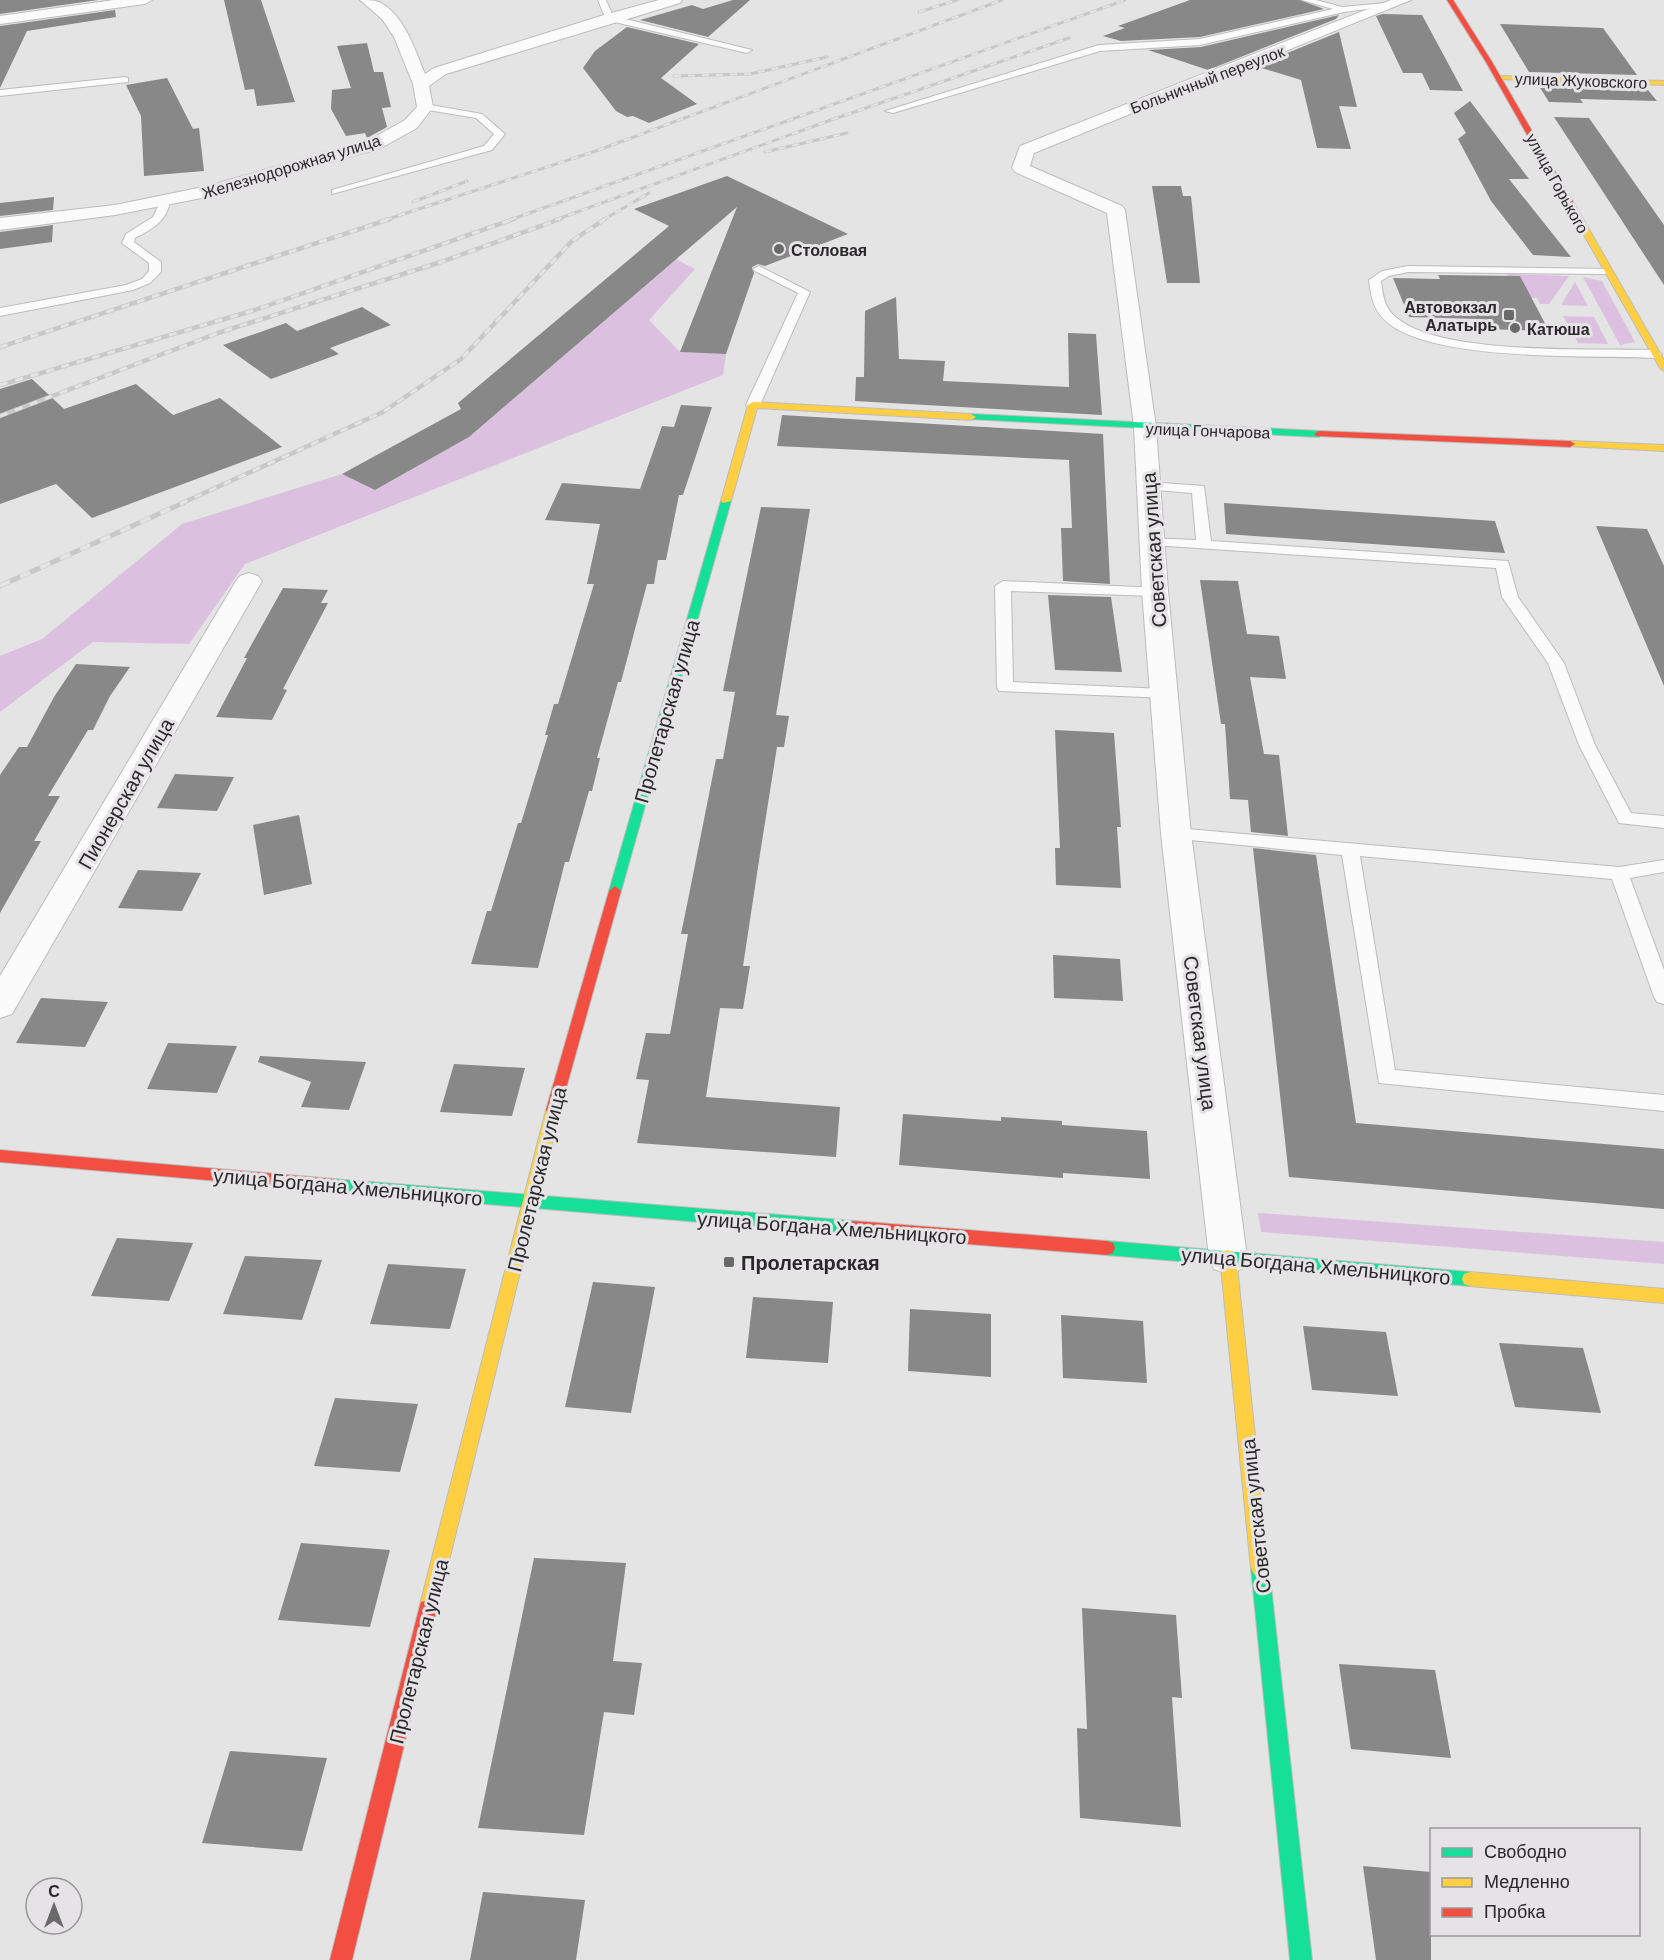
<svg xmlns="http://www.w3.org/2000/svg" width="1664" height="1960" viewBox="0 0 1664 1960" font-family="Barlow,sans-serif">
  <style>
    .green { fill: #dbc1df }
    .building { fill: #888 }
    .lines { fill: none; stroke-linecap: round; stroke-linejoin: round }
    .lane-casing { stroke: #bdbcbd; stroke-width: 2 }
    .street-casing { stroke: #bdbcbd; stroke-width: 2 }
    .fast-casing { stroke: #bdbcbd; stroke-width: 2 }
    .slow-casing { stroke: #bdbcbd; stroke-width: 2 }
    .jam-casing { stroke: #bdbcbd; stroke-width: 2 }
    .lane { fill: #fbfbfb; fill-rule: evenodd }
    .street { fill: #fbfbfb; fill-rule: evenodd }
    .fast { fill: #16e098; fill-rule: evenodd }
    .slow { fill: #ffcf43; fill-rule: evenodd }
    .jam { fill: #f24e42; fill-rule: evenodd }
    .rail-far2-casing { stroke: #c9c8c9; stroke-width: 3 }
    .rail-far1-casing { stroke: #c9c8c9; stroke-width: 4.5 }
    .rail-casing { stroke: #c9c8c9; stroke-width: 5 }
    .rail-far2 { stroke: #e5e3e5; stroke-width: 2; stroke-dasharray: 7; stroke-linecap: butt }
    .rail-far1 { stroke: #e5e3e5; stroke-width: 3; stroke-dasharray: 8; stroke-linecap: butt }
    .rail { stroke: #e5e3e5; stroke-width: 4; stroke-dasharray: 11; stroke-linecap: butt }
    .poi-dot { fill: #6b6a6b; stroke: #e5e3e5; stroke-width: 2 }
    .labels { text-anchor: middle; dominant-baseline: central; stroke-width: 6; stroke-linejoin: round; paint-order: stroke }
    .far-street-label { font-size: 16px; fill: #2a292a; stroke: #e5e3e5 }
    .far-poi-label { font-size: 16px; font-weight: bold; fill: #2a292a; stroke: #e5e3e5; text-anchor: start }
    .street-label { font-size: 20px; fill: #2a292a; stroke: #e5e3e5 }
    .poi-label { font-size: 20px; font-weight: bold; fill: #2a292a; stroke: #e5e3e5; text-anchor: start }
  </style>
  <rect width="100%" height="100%" fill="#e4e4e4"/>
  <g class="green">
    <path d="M 676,259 L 695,269 L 649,320 L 680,352 L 726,354 L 723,375 L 245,564 L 189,644 L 93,642 L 0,712 L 0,656 L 42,639 L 182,524 L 342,474 L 375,490 L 469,437 Z"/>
    <path d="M 1507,274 L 1569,276 L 1549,304 L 1540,304 L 1537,298 L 1520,298 Z"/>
    <path d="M 1583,277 L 1602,281 L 1635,342 L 1620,345 Z"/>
    <path d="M 1575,282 L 1588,306 L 1561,305 Z"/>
    <path d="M 1563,316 L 1594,317 L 1608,344 L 1578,343 Z"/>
    <path d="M 1258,1213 L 1664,1242 L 1664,1264 L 1261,1232 Z"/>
  </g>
  <g class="building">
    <path d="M 0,0 L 98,0 L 0,14 Z"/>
    <path d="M 224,0 L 261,0 L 295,102 L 257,106 L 254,89 L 245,90 Z"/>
    <path d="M 733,0 L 750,0 L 708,37 L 640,20 L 692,5 L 703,9 Z"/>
    <path d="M 1190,0 L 1300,0 L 1324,9 L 1200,37 L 1121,41 L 1103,36 L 1125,28 L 1118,26 Z"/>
    <path d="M 115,10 L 116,17 L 27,31 L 0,88 L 0,26 Z"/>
    <path d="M 1383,14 L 1422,15 L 1463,91 L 1430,90 L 1422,73 L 1403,73 L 1376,16 Z"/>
    <path d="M 1339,15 L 1336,19 L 1208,70 L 1148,50 L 1201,47 Z"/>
    <path d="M 1500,24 L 1603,28 L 1637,75 L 1529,72 Z"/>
    <path d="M 627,27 L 699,44 L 661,78 L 697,104 L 649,123 L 633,116 L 627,117 L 616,111 L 583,68 L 595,51 Z"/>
    <path d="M 1339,32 L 1357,107 L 1339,106 L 1351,149 L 1317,148 L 1301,80 L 1255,66 Z"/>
    <path d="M 367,43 L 374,72 L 383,72 L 391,107 L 382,108 L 387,127 L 367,138 L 365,133 L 346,136 L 331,109 L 332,90 L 351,88 L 337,46 Z"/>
    <path d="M 167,78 L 193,129 L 199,128 L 204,171 L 144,176 L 141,116 L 126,85 Z"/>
    <path d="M 1539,86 L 1648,90 L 1657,101 L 1580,99 L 1583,103 L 1549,102 Z"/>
    <path d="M 1470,101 L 1529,179 L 1509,179 L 1571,257 L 1533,255 L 1491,201 L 1458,139 L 1466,133 L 1454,113 Z"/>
    <path d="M 1554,117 L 1589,118 L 1664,225 L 1664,285 Z"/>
    <path d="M 727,176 L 848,234 L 765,266 L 758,264 L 752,267 L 754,273 L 726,354 L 680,352 L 737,207 L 469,437 L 375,490 L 342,474 L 461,409 L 458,403 L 669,226 L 634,209 Z"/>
    <path d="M 1152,186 L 1181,186 L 1183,196 L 1191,196 L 1200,283 L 1167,283 Z"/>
    <path d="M 54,197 L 53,210 L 0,216 L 0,203 Z"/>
    <path d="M 53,225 L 52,242 L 0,249 L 0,232 Z"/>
    <path d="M 1438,275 L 1520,276 L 1549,331 L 1483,329 L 1479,319 L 1409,317 L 1393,278 L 1440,279 Z"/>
    <path d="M 896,297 L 899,359 L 945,361 L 943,381 L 1069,387 L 1068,333 L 1096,334 L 1102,415 L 855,401 L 856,377 L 864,377 L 865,311 Z"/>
    <path d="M 362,307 L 391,325 L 330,348 L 339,354 L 271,379 L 223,345 L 286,323 L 297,331 Z"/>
    <path d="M 32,379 L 64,409 L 136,384 L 173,415 L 220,398 L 282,447 L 92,518 L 56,484 L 0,504 L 0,389 Z"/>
    <path d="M 681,405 L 712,407 L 683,495 L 679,495 L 666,560 L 658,560 L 654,584 L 647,584 L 621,682 L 618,682 L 597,758 L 600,758 L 592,791 L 589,791 L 569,862 L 565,862 L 538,968 L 471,964 L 487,911 L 491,911 L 518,823 L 521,823 L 548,735 L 545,735 L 554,704 L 558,704 L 594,584 L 587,584 L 600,524 L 545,520 L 562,483 L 640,489 L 662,426 L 674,427 Z"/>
    <path d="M 782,415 L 1103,434 L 1110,584 L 1063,581 L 1061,528 L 1072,528 L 1069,460 L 777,446 Z"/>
    <path d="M 1224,503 L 1495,521 L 1505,553 L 1226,534 Z"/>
    <path d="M 761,507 L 810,509 L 776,715 L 789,716 L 784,747 L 777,747 L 760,854 L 743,966 L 750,966 L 743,1009 L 720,1008 L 706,1097 L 840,1107 L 836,1157 L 637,1143 L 649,1080 L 636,1079 L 646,1033 L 670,1034 L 688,934 L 681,934 L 689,895 L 716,759 L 723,759 L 735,692 L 723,691 Z"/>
    <path d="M 1596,526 L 1647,529 L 1664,566 L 1664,686 Z"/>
    <path d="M 1200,580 L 1238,581 L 1247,634 L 1279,636 L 1286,679 L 1250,677 L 1264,754 L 1279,755 L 1288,836 L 1251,832 L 1248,800 L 1230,799 L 1225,724 L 1221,724 Z"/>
    <path d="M 283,588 L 328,590 L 321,603 L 328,603 L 283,689 L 287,690 L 272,720 L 216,717 L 247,658 L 244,658 Z"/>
    <path d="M 1048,595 L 1111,597 L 1122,672 L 1055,670 Z"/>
    <path d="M 76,664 L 130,667 L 110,696 L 93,730 L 88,730 L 48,796 L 60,796 L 34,841 L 41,841 L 0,913 L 0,775 L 19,747 L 27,747 L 54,697 Z"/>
    <path d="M 1055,730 L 1114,733 L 1121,827 L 1117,827 L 1121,888 L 1056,885 L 1055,848 L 1060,848 Z"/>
    <path d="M 175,774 L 234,777 L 217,811 L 157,808 Z"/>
    <path d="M 299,815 L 312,884 L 264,895 L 253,825 Z"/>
    <path d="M 1253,848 L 1316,855 L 1356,1123 L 1664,1149 L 1664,1209 L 1289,1177 Z"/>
    <path d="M 138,870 L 201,873 L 182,911 L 118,908 Z"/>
    <path d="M 1053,955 L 1120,959 L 1123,1001 L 1054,998 Z"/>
    <path d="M 41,998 L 108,1002 L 85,1047 L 16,1043 Z"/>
    <path d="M 168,1043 L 237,1046 L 217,1093 L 147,1089 Z"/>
    <path d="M 260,1056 L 366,1062 L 349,1110 L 301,1107 L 311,1082 L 258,1062 Z"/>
    <path d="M 454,1064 L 525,1068 L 512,1116 L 440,1112 Z"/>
    <path d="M 903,1114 L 1001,1121 L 1001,1117 L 1062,1121 L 1062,1125 L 1147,1131 L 1150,1179 L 1063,1173 L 1063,1178 L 899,1165 Z"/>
    <path d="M 117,1238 L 193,1243 L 169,1301 L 91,1296 Z"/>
    <path d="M 245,1256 L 322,1260 L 302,1320 L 223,1314 Z"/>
    <path d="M 388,1264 L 466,1269 L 450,1329 L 370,1324 Z"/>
    <path d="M 593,1282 L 655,1287 L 631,1413 L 565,1407 Z"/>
    <path d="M 753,1297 L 833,1302 L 828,1363 L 746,1358 Z"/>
    <path d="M 910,1309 L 991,1314 L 991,1377 L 908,1371 Z"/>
    <path d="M 1061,1315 L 1143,1321 L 1147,1383 L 1063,1378 Z"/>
    <path d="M 1303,1326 L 1386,1332 L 1398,1396 L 1312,1390 Z"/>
    <path d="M 1499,1343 L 1583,1348 L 1601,1413 L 1515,1407 Z"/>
    <path d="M 335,1398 L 418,1404 L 400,1472 L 314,1466 Z"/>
    <path d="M 301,1543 L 390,1550 L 370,1627 L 278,1620 Z"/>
    <path d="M 534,1558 L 626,1563 L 613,1661 L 642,1663 L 634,1715 L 604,1712 L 584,1835 L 478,1828 Z"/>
    <path d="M 1082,1608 L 1176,1615 L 1182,1698 L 1172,1697 L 1181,1827 L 1080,1818 L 1077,1728 L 1087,1729 Z"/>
    <path d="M 1339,1664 L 1435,1670 L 1451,1758 L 1351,1749 Z"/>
    <path d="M 230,1751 L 327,1758 L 302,1851 L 202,1843 Z"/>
    <path d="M 1363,1866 L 1431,1872 L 1431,1960 L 1376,1960 Z"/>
    <path d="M 483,1892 L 585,1900 L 576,1960 L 470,1960 Z"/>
  </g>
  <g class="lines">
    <defs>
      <g id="lane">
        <path d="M 598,0 L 606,0 L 613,16 L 752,50 L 747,53 L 606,20 Z"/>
        <path d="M 1302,0 L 1316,0 L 1342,7 L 1386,3 L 1390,6 L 1344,12 L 1200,45 L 1100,51 L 893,113 L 885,111 L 1099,45 L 1200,39 L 1333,9 Z"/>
        <path d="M 125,77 L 128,78 L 128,82 L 0,96 L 0,90 Z"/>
        <path d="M 425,104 L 482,114 L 505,134 L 492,150 L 332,194 L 332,190 L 484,146 L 494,134 L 476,118 L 422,109 L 422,105 Z"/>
        <path d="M 161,200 L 170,202 C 166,222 152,229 135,238 L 134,242 L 161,262 L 161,272 L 150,283 L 133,290 L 0,316 L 0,308 L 126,285 L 142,279 L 149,271 L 149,263 L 122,243 L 126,234 L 153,217 Z"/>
        <path d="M 759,266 L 810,292 L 760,405 L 753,409 L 746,405 L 798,293 L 755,271 L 753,269 Z"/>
        <path d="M 1408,266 L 1611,269 L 1611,273 L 1607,274 L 1408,272 L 1389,276 L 1381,281 C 1383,296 1384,308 1397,318 C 1441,356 1596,348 1656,350 L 1662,354 L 1656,358 C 1592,355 1439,362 1389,324 C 1374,312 1371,298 1369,280 L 1382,271 Z"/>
        <path d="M 1149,482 L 1204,486 L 1211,541 L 1508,561 L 1518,597 L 1564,663 L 1595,745 L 1631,813 L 1664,816 L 1664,828 L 1619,823 L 1579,745 L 1548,663 L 1502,597 L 1496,568 L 1152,545 L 1147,544 L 1145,541 L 1147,538 L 1196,540 L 1192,493 L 1144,489 L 1142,486 Z"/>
        <path d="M 1003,581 L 1160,588 L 1163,591 L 1160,594 L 1155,596 L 1011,591 L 1013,682 L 1163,689 L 1171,694 L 1169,698 L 999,691 L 997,687 L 995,586 Z"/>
        <path d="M 1176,828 L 1619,867 L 1664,860 L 1664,872 L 1630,878 L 1664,970 L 1664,1004 L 1657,1002 L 1654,997 L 1612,879 L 1360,856 L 1395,1070 L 1664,1095 L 1664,1111 L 1379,1083 L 1342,855 L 1170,838 L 1167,834 L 1170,830 Z"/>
      </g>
      <g id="street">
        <path d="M 114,0 L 152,0 L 145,4 L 0,24 L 0,16 Z"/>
        <path d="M 360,0 C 366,0 373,0 379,2 C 404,14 415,50 425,74 L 434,68 L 604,15 L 659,0 L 682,0 L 680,3 L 446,74 L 429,86 L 433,107 L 417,128 L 381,148 L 217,195 L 115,215 L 0,230 L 0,218 L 115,205 L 208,186 L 369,140 L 405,120 L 417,107 L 413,84 L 394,37 L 382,19 Z"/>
        <path d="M 1391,0 L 1411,0 L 1034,153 L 1030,166 L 1122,206 L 1125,210 L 1156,427 L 1168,591 L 1191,834 L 1247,1257 L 1242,1269 L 1228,1274 L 1214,1269 L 1209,1257 L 1161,834 L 1142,591 L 1134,427 L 1107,213 L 1015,172 L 1012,168 L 1020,146 Z"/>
        <path d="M 249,573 L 258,576 L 262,581 L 12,1014 L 0,1018 L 0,976 L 236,581 L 240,576 Z"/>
      </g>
      <g id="fast">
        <path d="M 971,414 L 1319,431 L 1324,434 L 1319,437 L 968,419 L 966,417 Z"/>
        <path d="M 726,498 L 731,501 L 621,891 L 615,896 L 609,891 L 721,501 Z"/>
        <path d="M 333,1179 L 854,1221 L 859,1223 L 862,1228 L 859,1233 L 854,1235 L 333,1191 L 328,1189 L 325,1185 L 328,1181 Z"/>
        <path d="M 1107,1241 L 1470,1272 L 1476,1274 L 1478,1279 L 1476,1284 L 1470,1286 L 1107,1255 L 1101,1253 L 1099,1248 L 1101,1243 Z"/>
        <path d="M 1260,1559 L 1266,1562 L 1269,1568 L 1312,1960 L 1290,1960 L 1251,1568 L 1254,1562 Z"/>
      </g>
      <g id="slow">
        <path d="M 1499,76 L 1664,81 L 1664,85 L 1497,79 Z"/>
        <path d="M 1569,205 L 1576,207 L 1664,360 L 1664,371 L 1660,368 L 1568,207 Z"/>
        <path d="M 753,402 L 971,414 L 976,417 L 971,420 L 757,408 L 731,501 L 723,503 L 721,501 L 748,405 Z"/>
        <path d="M 1570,441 L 1664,445 L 1664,451 L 1567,446 L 1567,442 Z"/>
        <path d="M 553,1104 L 558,1106 L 560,1110 L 437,1609 L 435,1616 L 428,1618 L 421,1616 L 419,1609 L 546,1110 L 548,1106 Z"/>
        <path d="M 1228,1250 L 1234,1252 L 1236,1257 L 1269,1568 L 1266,1574 L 1260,1577 L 1254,1574 L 1251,1568 L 1220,1257 L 1222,1252 Z"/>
        <path d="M 1470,1272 L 1664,1289 L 1664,1303 L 1470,1286 L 1464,1284 L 1462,1279 L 1464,1274 Z"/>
      </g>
      <g id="jam">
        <path d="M 1447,0 L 1453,0 L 1492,62 L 1576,207 L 1575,209 L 1568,207 L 1486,62 Z"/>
        <path d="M 1319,431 L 1570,441 L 1575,444 L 1570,447 L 1316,436 L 1314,434 Z"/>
        <path d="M 615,886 L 621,891 L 560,1110 L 558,1114 L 553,1116 L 548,1114 L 546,1110 L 609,891 Z"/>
        <path d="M 0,1150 L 333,1179 L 338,1181 L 341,1185 L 338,1189 L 333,1191 L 0,1162 Z"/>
        <path d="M 854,1221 L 1107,1241 L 1113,1243 L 1115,1248 L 1113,1253 L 1107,1255 L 854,1235 L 849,1233 L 846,1228 L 849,1223 Z"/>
        <path d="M 428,1600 L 435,1602 L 437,1609 L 352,1960 L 330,1960 L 419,1609 L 421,1602 Z"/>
      </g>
    </defs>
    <use href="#lane" class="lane-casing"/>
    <use href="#street" class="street-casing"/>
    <use href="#fast" class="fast-casing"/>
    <use href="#slow" class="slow-casing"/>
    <use href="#jam" class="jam-casing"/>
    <use href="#lane" class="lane"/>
    <use href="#street" class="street"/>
    <use href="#fast" class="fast"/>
    <use href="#slow" class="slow"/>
    <use href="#jam" class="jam"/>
    <defs>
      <g id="rail-far2">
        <path d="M 919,12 L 957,0"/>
        <path d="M 674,76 L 750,74 L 827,57"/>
        <path d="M 765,152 L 847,133"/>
        <path d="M 413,202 L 467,181"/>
        <path d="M 385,220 L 596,151 L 1002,0"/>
        <path d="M 510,220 L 1125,0"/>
        <path d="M 555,220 L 831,120 L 1069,38"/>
        <path d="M 603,220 L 649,193"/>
      </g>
      <g id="rail-far1">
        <path d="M 0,347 L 390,219"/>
        <path d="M 0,385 L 255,310 L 514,219"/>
        <path d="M 0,416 L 218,333 L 441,262 L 560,219"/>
        <path d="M 180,504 L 383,412 L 461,359 L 572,241 L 605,219"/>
      </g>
      <path id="rail" d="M 0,586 L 183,503"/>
    </defs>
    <use href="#rail-far2" class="rail-far2-casing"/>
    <use href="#rail-far1" class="rail-far1-casing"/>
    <use href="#rail" class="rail-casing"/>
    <use href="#rail-far2" class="rail-far2"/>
    <use href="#rail-far1" class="rail-far1"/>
    <use href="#rail" class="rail"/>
  </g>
  <g class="poi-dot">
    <circle cx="779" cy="249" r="6"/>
    <rect x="1503" y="309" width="12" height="12" rx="3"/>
    <circle cx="1515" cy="328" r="6"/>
    <rect x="723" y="1256" width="12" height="12" rx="3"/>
  </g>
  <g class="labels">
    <g class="far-street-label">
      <text transform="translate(1207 79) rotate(-21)">Больничный переулок</text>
      <text transform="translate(1581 80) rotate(2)">улица Жуковского</text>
      <text transform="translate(291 166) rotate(-17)">Железнодорожная улица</text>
      <text transform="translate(1558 183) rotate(61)">улица Горького</text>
      <text transform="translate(1208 430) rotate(2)">улица Гончарова</text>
    </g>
    <g class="far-poi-label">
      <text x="791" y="249">Столовая</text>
      <text x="1497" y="306" text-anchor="end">Автовокзал<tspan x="1497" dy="18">Алатырь</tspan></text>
      <text x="1527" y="328">Катюша</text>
    </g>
    <g class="street-label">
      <text transform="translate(1153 550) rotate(-94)">Советская улица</text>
      <text transform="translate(666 711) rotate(-74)">Пролетарская улица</text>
      <text transform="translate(125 793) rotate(-60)">Пионерская улица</text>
      <text transform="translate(1201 1033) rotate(83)">Советская улица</text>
      <text transform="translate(536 1179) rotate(-76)">Пролетарская улица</text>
      <text transform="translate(348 1186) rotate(5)">улица Богдана Хмельницкого</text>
      <text transform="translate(832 1227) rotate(4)">улица Богдана Хмельницкого</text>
      <text transform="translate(1316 1265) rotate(5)">улица Богдана Хмельницкого</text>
      <text transform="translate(1255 1516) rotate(-96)">Советская улица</text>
      <text transform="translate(418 1651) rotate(-76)">Пролетарская улица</text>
    </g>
    <g class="poi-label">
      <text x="741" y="1262">Пролетарская</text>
    </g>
  </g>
  <rect x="1430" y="1828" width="210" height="108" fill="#e5e3e5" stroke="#9a999a" stroke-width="1.5"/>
  <rect x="1442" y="1848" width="30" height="9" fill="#16e098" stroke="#9a999a" stroke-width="1.5"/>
  <text x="1484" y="1858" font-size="18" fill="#2a292a">Свободно</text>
  <rect x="1442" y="1878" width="30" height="9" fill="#ffcf43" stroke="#9a999a" stroke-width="1.5"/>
  <text x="1484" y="1888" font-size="18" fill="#2a292a">Медленно</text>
  <rect x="1442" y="1908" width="30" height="9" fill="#f24e42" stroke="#9a999a" stroke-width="1.5"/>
  <text x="1484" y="1918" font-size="18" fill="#2a292a">Пробка</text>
  <g transform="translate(54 1906)"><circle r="28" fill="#e5e3e5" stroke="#9a999a" stroke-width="1.5"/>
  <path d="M0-4.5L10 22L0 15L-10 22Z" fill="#6b6a6b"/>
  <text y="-9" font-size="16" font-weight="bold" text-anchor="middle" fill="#2a292a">С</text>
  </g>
</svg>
